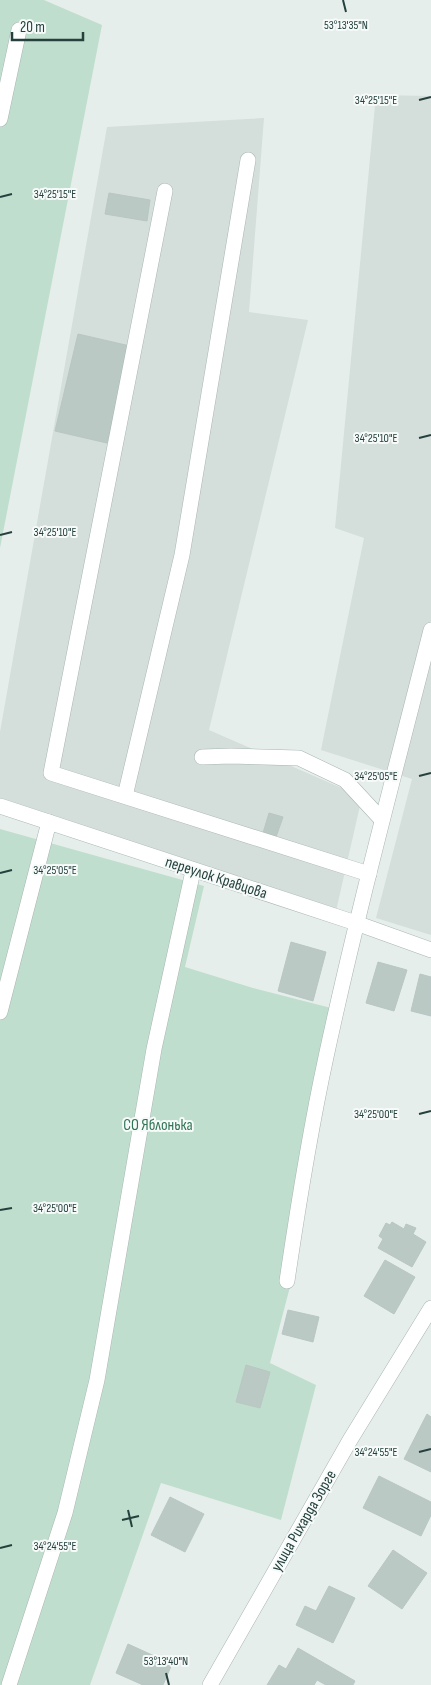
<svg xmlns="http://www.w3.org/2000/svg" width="431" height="1685" viewBox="0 0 431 1685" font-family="'Sofia Sans Condensed',sans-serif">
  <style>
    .built { fill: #d4dedb }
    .green { fill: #c0decd }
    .building { fill: #bbc9c5; stroke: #b8c7c4 }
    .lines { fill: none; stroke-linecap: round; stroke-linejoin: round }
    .minor-casing { stroke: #a8b6b4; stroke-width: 16 }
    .minor { stroke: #fff; stroke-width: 15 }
    .ticks { fill: none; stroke: #25403d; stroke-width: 2 }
    .labels { text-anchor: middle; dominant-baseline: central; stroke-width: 4; stroke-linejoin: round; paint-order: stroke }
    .street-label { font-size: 16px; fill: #25403d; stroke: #f6faf9 }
    .park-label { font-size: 16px; fill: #317557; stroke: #f6faf9 }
    .ticks-label { font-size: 12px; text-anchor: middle; fill: #25403d; stroke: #f6faf9; stroke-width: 4; stroke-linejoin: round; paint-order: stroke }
  </style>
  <rect width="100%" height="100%" fill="#e6eeec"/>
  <g class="built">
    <path d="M 376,95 L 431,96 L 431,935 L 376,918 L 412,779 L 321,750 L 364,538 L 335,528 Z"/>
    <path d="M 264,118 L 249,312 L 308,320 L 209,730 L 362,797 L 336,911 L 0,801 L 0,732 L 107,127 Z"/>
  </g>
  <g class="green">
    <path d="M 0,0 L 44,0 L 102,25 L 0,548 Z"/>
    <path d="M 0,829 L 204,886 L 185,967 L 253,988 L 339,1010 L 291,1283 L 270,1363 L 316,1385 L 281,1520 L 161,1483 L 90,1685 L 0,1685 Z"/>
  </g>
  <g class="building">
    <path d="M 109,193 L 150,200 L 147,221 L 105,214 Z"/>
    <path d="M 78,334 L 130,346 L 107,443 L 55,431 Z"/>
    <path d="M 269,813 L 283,817 L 276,837 L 263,833 Z"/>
    <path d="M 291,942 L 326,952 L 313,1001 L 278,991 Z"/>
    <path d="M 378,962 L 407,970 L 394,1011 L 366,1003 Z"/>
    <path d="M 420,974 L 431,977 L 431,1016 L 411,1011 Z"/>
    <path d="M 392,1222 L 404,1229 L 406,1224 L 416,1228 L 413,1234 L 426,1242 L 412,1267 L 378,1248 L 383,1239 L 379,1236 L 386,1223 L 390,1225 Z"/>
    <path d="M 385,1260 L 415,1277 L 394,1314 L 364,1296 Z"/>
    <path d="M 288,1310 L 319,1317 L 313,1342 L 282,1334 Z"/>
    <path d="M 246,1365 L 270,1372 L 260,1408 L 236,1402 Z"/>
    <path d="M 427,1414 L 431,1417 L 431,1472 L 404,1459 Z"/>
    <path d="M 379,1476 L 431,1502 L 431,1515 L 421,1536 L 363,1508 Z"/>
    <path d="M 170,1497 L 204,1514 L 185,1552 L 151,1535 Z"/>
    <path d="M 393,1550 L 427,1573 L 402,1609 L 368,1586 Z"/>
    <path d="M 329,1586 L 355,1598 L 333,1643 L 296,1625 L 305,1606 L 316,1611 Z"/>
    <path d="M 128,1644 L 172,1664 L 163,1685 L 143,1685 L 116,1673 Z"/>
    <path d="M 298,1648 L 355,1681 L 353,1685 L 326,1685 L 317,1680 L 314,1685 L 267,1685 L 279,1665 L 286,1669 Z"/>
  </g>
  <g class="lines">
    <defs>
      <g id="minor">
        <path d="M 0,119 L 19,30"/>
        <path d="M 165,191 L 51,773 L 369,874"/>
        <path d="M 202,757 L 231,756 L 299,758 L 345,780 L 382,820"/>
        <path d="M 125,796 L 182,555 L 248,160"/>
        <path d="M 0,806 L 356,923 L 431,950"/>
        <path d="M 0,1012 L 49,822"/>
        <path d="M 287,1281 C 298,1206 310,1131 326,1057 C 357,913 395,772 431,630"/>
        <path d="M 9,1685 L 65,1513 L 97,1380 L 154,1049 L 193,871"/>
        <path d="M 210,1685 L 350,1440 L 431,1308"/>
      </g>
    </defs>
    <use href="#minor" class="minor-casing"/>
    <use href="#minor" class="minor"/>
  </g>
  <path class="ticks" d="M 343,0 L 346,12M 419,100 L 431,97M 0,197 L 12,194M 419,438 L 431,435M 0,535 L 12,532M 419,776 L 431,773M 0,873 L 12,870M 419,1114 L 431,1111M 0,1210 L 12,1208M 419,1452 L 431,1449M 128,1510 L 132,1527M 122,1520 L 139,1516M 0,1548 L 12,1545M 166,1673 L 169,1685"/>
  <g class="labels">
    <g class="street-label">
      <text transform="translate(216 878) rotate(18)">переулок Кравцова</text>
      <text transform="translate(304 1521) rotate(-60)">улица Рихарда Зорге</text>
    </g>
    <g class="park-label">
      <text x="158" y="1125">СО Яблонька</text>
    </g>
  </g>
  <g class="ticks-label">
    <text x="346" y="29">53°13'35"N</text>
    <text x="376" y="104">34°25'15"E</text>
    <text x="55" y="198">34°25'15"E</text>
    <text x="376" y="442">34°25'10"E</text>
    <text x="55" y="536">34°25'10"E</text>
    <text x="376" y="780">34°25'05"E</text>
    <text x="55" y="874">34°25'05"E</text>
    <text x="376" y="1118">34°25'00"E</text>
    <text x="55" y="1212">34°25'00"E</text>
    <text x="376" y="1456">34°24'55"E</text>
    <text x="55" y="1550">34°24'55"E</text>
    <text x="166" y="1665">53°13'40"N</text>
  </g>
  <path d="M12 32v8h71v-8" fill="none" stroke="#25403d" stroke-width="2.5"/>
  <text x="20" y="32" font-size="15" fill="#25403d" stroke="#f6faf9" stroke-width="4" paint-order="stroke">20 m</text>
</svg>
